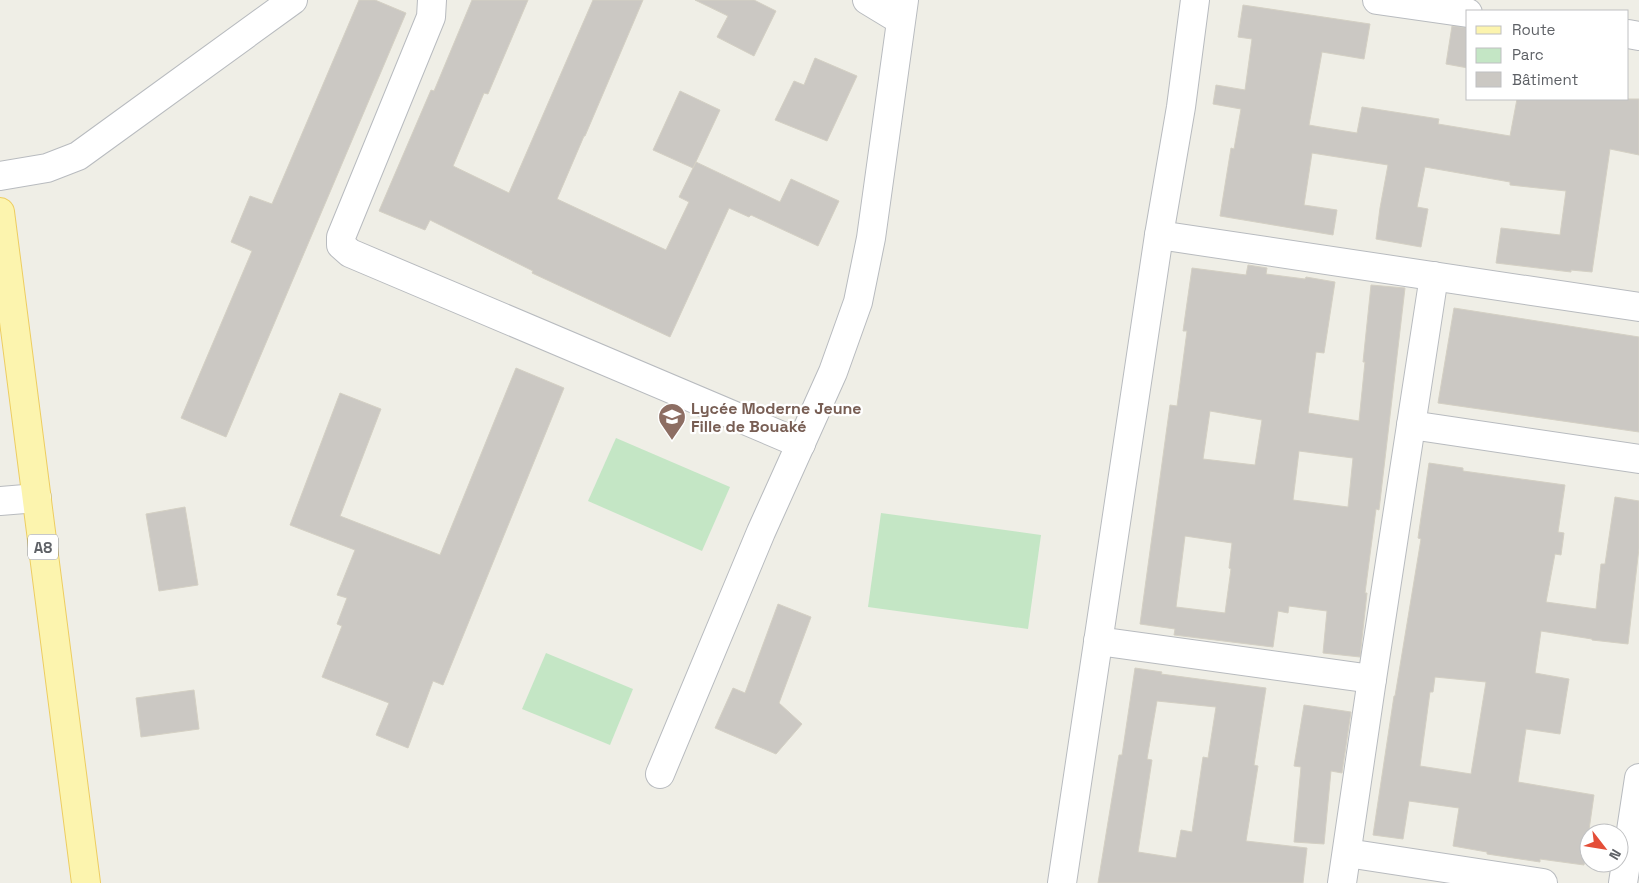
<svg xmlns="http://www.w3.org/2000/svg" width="1639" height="883" viewBox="0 0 1639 883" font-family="'Space Grotesk',sans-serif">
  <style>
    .green { fill: #c4e6c5 }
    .building { fill: #cbc8c3; stroke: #d4d0c4; fill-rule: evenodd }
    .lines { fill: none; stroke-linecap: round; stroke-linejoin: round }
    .minor-casing { stroke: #b8bbbf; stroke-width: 30 }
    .major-casing { stroke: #edcd61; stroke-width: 30 }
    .minor { stroke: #fff; stroke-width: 28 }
    .major { stroke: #fcf4ae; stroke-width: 28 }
    .labels { text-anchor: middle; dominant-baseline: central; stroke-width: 4.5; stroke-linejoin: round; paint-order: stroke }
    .shield { fill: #fff; stroke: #8e9094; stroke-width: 1 }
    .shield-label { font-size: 15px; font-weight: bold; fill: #5e6166 }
    .education-label { font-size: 16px; font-weight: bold; fill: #785e54; stroke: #fff; text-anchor: start }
  </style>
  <rect width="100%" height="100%" fill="#efeee6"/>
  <g class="green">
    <path d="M 616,438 L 730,487 L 702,551 L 588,501 Z"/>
    <path d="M 881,513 L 1041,535 L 1028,629 L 868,607 Z"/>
    <path d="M 546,653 L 633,689 L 610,745 L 522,709 Z"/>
  </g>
  <g class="building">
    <path d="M 359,0 L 375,0 L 406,13 L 226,437 L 181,418 L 252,251 L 231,242 L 250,196 L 272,204 Z"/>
    <path d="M 472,0 L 528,0 L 488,94 L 484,93 L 453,166 L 509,193 L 593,0 L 643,0 L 585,136 L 584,136 L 557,199 L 666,250 L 689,202 L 679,197 L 696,162 L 780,202 L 791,179 L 839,201 L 818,246 L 751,215 L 749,217 L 729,208 L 670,337 L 532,273 L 533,271 L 430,220 L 425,230 L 379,211 L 431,90 L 434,91 Z"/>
    <path d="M 695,0 L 754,0 L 776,11 L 754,56 L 717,37 L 728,16 Z"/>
    <path d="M 1243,5 L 1370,24 L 1364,59 L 1322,52 L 1309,125 L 1320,127 L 1357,133 L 1362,107 L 1439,119 L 1438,124 L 1510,136 L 1517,99 L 1639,99 L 1639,155 L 1610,149 L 1592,272 L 1571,270 L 1571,272 L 1496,263 L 1501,228 L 1560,235 L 1566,191 L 1510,185 L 1510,182 L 1425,167 L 1417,207 L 1428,209 L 1421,247 L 1376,239 L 1380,208 L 1388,165 L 1312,153 L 1304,205 L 1337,210 L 1333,235 L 1220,216 L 1231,148 L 1234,149 L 1241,109 L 1213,104 L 1216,85 L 1245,90 L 1252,39 L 1238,37 Z"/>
    <path d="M 1452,26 L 1468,28 L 1468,68 L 1446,64 Z"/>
    <path d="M 815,58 L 857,76 L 827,141 L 775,120 L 794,81 L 804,85 Z"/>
    <path d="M 680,91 L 720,110 L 693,168 L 653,150 Z"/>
    <path d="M 1248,265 L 1267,268 L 1266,274 L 1305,279 L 1306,277 L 1335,282 L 1324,353 L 1316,352 L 1308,413 L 1359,421 L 1365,362 L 1363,362 L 1371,285 L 1405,288 L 1379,510 L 1376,509 L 1365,593 L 1367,593 L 1360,657 L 1323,653 L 1327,611 L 1289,606 L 1288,613 L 1278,611 L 1273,647 L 1174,635 L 1175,629 L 1140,624 L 1170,405 L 1177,406 L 1187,331 L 1183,331 L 1192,268 L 1246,275 ZM 1210,411 L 1262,420 L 1255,465 L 1203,459 ZM 1299,451 L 1353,458 L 1348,507 L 1293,500 ZM 1185,536 L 1232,543 L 1229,568 L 1231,569 L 1225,613 L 1176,607 Z"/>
    <path d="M 1454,308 L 1639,337 L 1639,432 L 1438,403 Z"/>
    <path d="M 516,368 L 564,388 L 443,685 L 433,681 L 408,748 L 376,735 L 389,703 L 322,677 L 342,626 L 337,624 L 347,598 L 337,595 L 355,550 L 290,525 L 340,393 L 381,409 L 340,516 L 440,555 Z"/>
    <path d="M 1429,463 L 1463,468 L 1463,471 L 1565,485 L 1558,532 L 1564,533 L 1561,555 L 1555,554 L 1546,602 L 1596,609 L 1601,564 L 1605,564 L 1615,497 L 1639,501 L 1639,548 L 1628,644 L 1592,640 L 1592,639 L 1541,631 L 1535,673 L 1569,679 L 1560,734 L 1526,729 L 1518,782 L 1594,795 L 1584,865 L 1540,859 L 1540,862 L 1487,854 L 1487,852 L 1453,846 L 1459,808 L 1409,801 L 1403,839 L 1373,835 L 1394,696 L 1395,696 L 1421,539 L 1418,538 ZM 1435,677 L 1486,682 L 1471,774 L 1420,766 L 1430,692 L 1433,692 Z"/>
    <path d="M 185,507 L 198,585 L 159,591 L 146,514 Z"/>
    <path d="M 778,604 L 811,617 L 779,703 L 802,724 L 776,754 L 715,728 L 733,688 L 745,693 Z"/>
    <path d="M 1135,668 L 1162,672 L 1161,674 L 1266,688 L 1254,765 L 1258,766 L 1246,841 L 1307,848 L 1303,883 L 1098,883 L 1119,755 L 1122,755 ZM 1157,701 L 1216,707 L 1208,758 L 1203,757 L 1192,832 L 1181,830 L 1176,858 L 1138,852 L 1152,760 L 1147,759 Z"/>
    <path d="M 194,690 L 199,729 L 141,737 L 136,698 Z"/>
    <path d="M 1304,705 L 1351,712 L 1342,773 L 1331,771 L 1324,844 L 1294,842 L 1301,767 L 1294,766 Z"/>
  </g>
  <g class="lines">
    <defs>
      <g id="minor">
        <path d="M 432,0 L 431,17 L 341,237 L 341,245 L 350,253 L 801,444"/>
        <path d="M 867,0 L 900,20"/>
        <path d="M 1377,0 L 1468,13"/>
        <path d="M 1628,34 L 1639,36"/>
        <path d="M 0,176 L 47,168 L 78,156 L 293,0"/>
        <path d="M 1159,235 L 1639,307"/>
        <path d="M 1411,425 L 1639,459"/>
        <path d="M 0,501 L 37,498"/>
        <path d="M 1098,641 L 1372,679"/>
        <path d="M 660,774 L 761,532 L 833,372 L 858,302 L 871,238 L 904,0"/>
        <path d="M 1347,853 L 1543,883"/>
        <path d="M 1062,883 L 1159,235 L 1181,107 L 1195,0"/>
        <path d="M 1342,883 L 1372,679 L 1434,276"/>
        <path d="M 1623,883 L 1639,778"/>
      </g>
      <path id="major" d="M 0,212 L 86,883"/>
    </defs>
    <use href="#minor" class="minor-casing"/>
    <use href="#major" class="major-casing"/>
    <use href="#minor" class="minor"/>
    <use href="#major" class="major"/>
  </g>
  <defs>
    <symbol id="school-pin" viewBox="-11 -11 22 30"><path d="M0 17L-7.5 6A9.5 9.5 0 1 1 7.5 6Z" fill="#8d6e63" stroke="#fff"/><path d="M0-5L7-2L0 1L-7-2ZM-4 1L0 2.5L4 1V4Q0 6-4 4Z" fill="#fff"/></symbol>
  </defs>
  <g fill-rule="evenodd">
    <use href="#school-pin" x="656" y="401" width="32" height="43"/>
  </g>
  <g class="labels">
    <rect class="shield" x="28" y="534.5" width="30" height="25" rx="4"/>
    <g class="shield-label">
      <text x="43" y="547">A8</text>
    </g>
    <g class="education-label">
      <text x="691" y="408">Lycée Moderne Jeune<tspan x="691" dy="18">Fille de Bouaké</tspan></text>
    </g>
  </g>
  <rect x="1466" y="10" width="162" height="90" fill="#ffffff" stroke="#bfc0c2"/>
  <rect x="1476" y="26" width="25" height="8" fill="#fcf4ae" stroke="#bfc0c2"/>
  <text x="1512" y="35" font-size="15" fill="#5e6166">Route</text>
  <rect x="1476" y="48" width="25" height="15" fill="#c4e6c5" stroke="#bfc0c2"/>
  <text x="1512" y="60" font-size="15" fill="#5e6166">Parc</text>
  <rect x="1476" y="72" width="25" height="15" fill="#cbc8c3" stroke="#bfc0c2"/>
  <text x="1512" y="85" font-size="15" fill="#5e6166">Bâtiment</text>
  <g transform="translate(1604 848) rotate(121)"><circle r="24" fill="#ffffff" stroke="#bfc0c2"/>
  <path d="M0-4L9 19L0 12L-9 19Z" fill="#e44e38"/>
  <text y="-8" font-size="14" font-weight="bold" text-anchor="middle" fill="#5e6166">N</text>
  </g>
</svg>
